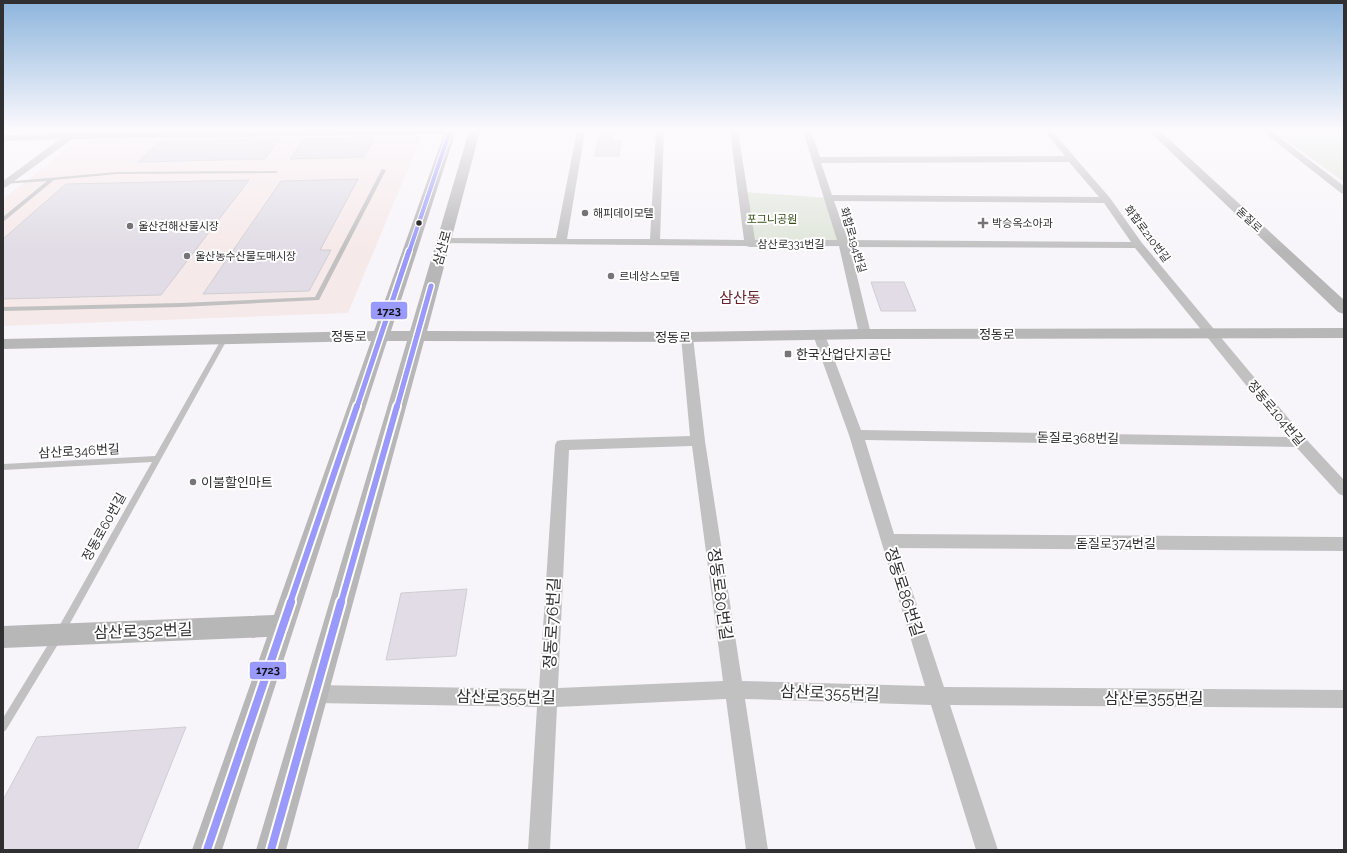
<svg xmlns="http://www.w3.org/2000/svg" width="1347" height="853" viewBox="0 0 1347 853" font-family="Raleway,'Noto Sans KR',sans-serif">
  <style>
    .commercial { fill: #f6e9e9 }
    .green { fill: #e0e6db }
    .building { fill: #e1dce5; stroke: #d0ced2 }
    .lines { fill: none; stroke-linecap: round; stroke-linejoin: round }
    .lane { fill: #c2c1c2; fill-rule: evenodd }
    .street { fill: #c2c1c2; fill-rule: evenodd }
    .secondary { fill: #b8b7b8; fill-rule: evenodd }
    .bus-1-far3-casing { stroke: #fff; stroke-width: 6 }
    .bus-1-far2-casing { stroke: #fff; stroke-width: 8 }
    .bus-1-far1-casing { stroke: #fff; stroke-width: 10 }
    .bus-1-casing { stroke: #fff; stroke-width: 12 }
    .bus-1-far3 { stroke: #99f; stroke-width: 4 }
    .bus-1-far2 { stroke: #99f; stroke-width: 5 }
    .bus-1-far1 { stroke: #99f; stroke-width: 6 }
    .bus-1 { stroke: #99f; stroke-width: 8 }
    .poi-dot { fill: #767477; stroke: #fff; stroke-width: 1.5 }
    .bus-dot { fill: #302f31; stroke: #fff; stroke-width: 1.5 }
    .labels { text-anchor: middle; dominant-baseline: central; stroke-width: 4; stroke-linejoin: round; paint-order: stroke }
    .far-poi-label { font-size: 11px; fill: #302f31; stroke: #fff; text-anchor: start }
    .far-park-label { font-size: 11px; fill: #344c17; stroke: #fff }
    .far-street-label { font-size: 11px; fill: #302f31; stroke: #fff }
    .street-label { font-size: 13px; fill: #302f31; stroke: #fff }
    .poi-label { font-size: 13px; fill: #302f31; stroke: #fff; text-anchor: start }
    .quarter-label { font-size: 15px; fill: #68232d; stroke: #fff }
    .near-street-label { font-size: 16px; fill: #302f31; stroke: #fff }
    .line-badge { stroke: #fff; stroke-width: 1.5 }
    .pale-badge-label { font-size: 11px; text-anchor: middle; font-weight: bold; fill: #111 }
  </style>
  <rect width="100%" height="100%" fill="#f8f5fa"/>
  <path class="commercial" d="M 414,134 L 421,138 L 348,313 L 3,326 L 3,199 L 71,146 L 89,140 Z"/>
  <g class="green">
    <path d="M 1274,131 L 1344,131 L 1344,182 Z"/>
    <path d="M 743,192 L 828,198 L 844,244 L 750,244 Z"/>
  </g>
  <g class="building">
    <path d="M 599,131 L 614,131 L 612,141 L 621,141 L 619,156 L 595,156 Z"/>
    <path d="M 375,138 L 364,157 L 290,159 L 304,139 Z"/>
    <path d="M 280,139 L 265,159 L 138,162 L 159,142 Z"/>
    <path d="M 358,179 L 320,250 L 331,250 L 309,291 L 203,294 L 281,181 Z"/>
    <path d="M 249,180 L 161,295 L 3,299 L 3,239 L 66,184 Z"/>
    <path d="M 871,282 L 904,282 L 916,311 L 881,311 Z"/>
    <path d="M 467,589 L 456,656 L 386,660 L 401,593 Z"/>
    <path d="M 186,727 L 137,850 L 3,850 L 3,800 L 37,737 Z"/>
  </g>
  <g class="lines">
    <g class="lane">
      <path d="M 382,169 L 386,170 L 319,300 L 181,307 L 3,311 L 3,307 L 181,303 L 315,297 Z"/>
      <path d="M 275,171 L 277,171 L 277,173 L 117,174 L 54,180 L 3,222 L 3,217 L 47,181 L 3,184 L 3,182 L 117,172 Z"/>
      <path d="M 225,336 L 228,338 L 63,636 L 6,730 L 3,732 L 3,718 L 57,630 L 152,462 L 3,470 L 3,464 L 155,456 L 222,338 Z"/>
    </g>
    <g class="street">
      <path d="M 160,131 L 454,131 L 450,134 L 72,139 L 6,187 L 3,188 L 3,181 L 60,139 L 3,141 L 3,135 Z"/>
      <path d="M 577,131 L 585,131 L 567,239 L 650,239 L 656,131 L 664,131 L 660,239 L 744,240 L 730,131 L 738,131 L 755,240 L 837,240 L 803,131 L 811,131 L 820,157 L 1065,156 L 1044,131 L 1052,131 L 1110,198 L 1142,243 L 1305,438 L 1344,480 L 1344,496 L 1339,494 L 1296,447 L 865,440 L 894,534 L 1344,537 L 1344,551 L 898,548 L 944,687 L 1344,690 L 1344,708 L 950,705 L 998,850 L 976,850 L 931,705 L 745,699 L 768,850 L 746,850 L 726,699 L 557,707 L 550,850 L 528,850 L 537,707 L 316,703 L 309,700 L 306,694 L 309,688 L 316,685 L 539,689 L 555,445 L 557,441 L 562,440 L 690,436 L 681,337 L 683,334 L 691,334 L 693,337 L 705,441 L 742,681 L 925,686 L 849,435 L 813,335 L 815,332 L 823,332 L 825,335 L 861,430 L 1288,437 L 1135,248 L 850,247 L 871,334 L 869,337 L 861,337 L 859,334 L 839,246 L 750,247 L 746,246 L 440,243 L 439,241 L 440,239 L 444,238 L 556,238 ZM 1069,162 L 1099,197 L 832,195 L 821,163 ZM 834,201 L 1104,203 L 1131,242 L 848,240 ZM 692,446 L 723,681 L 558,688 L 569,450 Z"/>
      <path d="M 1262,131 L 1271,131 L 1344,186 L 1344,194 L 1341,193 Z"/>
    </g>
    <g class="secondary">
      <path d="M 445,131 L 456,131 L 391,331 L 410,331 L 469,131 L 480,131 L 427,331 L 687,332 L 865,329 L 1344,328 L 1344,338 L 865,339 L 687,342 L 424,341 L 286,850 L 256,850 L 407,341 L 387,341 L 222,850 L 192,850 L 267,637 L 3,648 L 3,626 L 274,615 L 371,341 L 3,349 L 3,339 L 374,331 Z"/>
      <path d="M 1149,131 L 1160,131 L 1344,300 L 1344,314 L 1338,312 Z"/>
    </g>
    <defs>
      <path id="bus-1-far3" d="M 409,252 L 450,131"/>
      <g id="bus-1-far2">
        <path d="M 357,407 L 409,251"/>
        <path d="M 397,407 L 431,286"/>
      </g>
      <g id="bus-1-far1">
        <path d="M 290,603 L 357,406"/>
        <path d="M 341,603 L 397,406"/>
      </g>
      <g id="bus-1">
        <path d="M 207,850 L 291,602"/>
        <path d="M 271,850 L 341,602"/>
      </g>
    </defs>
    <use href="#bus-1-far3" class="bus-1-far3-casing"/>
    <use href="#bus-1-far2" class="bus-1-far2-casing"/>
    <use href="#bus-1-far1" class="bus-1-far1-casing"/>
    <use href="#bus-1" class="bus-1-casing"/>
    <use href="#bus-1-far3" class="bus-1-far3"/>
    <use href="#bus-1-far2" class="bus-1-far2"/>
    <use href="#bus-1-far1" class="bus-1-far1"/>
    <use href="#bus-1" class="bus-1"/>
  </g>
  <linearGradient id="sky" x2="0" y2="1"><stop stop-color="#8db5dd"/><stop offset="0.52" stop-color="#fcfafd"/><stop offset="1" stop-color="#fcfafd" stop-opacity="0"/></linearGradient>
  <rect width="1347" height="250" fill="url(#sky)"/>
  <g class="poi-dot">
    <circle cx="585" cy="213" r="4"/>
    <path d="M981 217h4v4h4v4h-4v4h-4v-4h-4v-4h4z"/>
    <circle cx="130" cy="226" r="4"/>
    <circle cx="187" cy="256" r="4"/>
    <circle cx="611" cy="276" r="4"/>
    <rect x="784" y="350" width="8" height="8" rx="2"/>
    <circle cx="193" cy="482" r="4"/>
  </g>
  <circle class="bus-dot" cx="419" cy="223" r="3.5"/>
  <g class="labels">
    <g class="far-poi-label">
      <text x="593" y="213">해피데이모텔</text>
      <text x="992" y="223">박승옥소아과</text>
      <text x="138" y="226">울산건해산물시장</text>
      <text x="195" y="256">울산농수산물도매시장</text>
      <text x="619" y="276">르네상스모텔</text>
    </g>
    <g class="far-park-label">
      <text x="772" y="219">포그니공원</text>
    </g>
    <g class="far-street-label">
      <text transform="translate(1249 220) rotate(43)">돋질로</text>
      <text transform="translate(1147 234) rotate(53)">화합로210번길</text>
      <text transform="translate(853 240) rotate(74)">화합로194번길</text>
      <text x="791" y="244">삼산로331번길</text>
    </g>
    <g class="street-label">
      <text transform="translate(442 248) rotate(-74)">삼산로</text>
      <text x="997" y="334">정동로</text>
      <text x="349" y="336">정동로</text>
      <text x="673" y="337">정동로</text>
      <text transform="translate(1276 413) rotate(50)">정동로104번길</text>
      <text transform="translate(1078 438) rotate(1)">돋질로368번길</text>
      <text transform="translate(79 451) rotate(-3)">삼산로346번길</text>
      <text transform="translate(104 527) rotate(-61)">정동로60번길</text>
      <text x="1116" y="543">돋질로374번길</text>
    </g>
    <g class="poi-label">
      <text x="796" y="354">한국산업단지공단</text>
      <text x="201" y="482">이불할인마트</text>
    </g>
    <g class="quarter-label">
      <text x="740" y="298">삼산동</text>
    </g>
    <g class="near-street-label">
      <text transform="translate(904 592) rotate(72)">정동로86번길</text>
      <text transform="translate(720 594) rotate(82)">정동로80번길</text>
      <text transform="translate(552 623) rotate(-87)">정동로76번길</text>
      <text transform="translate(143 631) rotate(-2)">삼산로352번길</text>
      <text transform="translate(830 693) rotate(2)">삼산로355번길</text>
      <text transform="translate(506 697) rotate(1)">삼산로355번길</text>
      <text x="1154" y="698">삼산로355번길</text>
    </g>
  </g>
  <g class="line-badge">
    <rect x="370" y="301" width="38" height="19" rx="4" fill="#99f"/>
    <rect x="249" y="661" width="38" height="19" rx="4" fill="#99f"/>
  </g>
  <g class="pale-badge-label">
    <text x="389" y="315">1723</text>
    <text x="268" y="674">1723</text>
  </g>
  <rect width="1347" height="853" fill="none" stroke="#302f31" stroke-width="8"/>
</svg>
